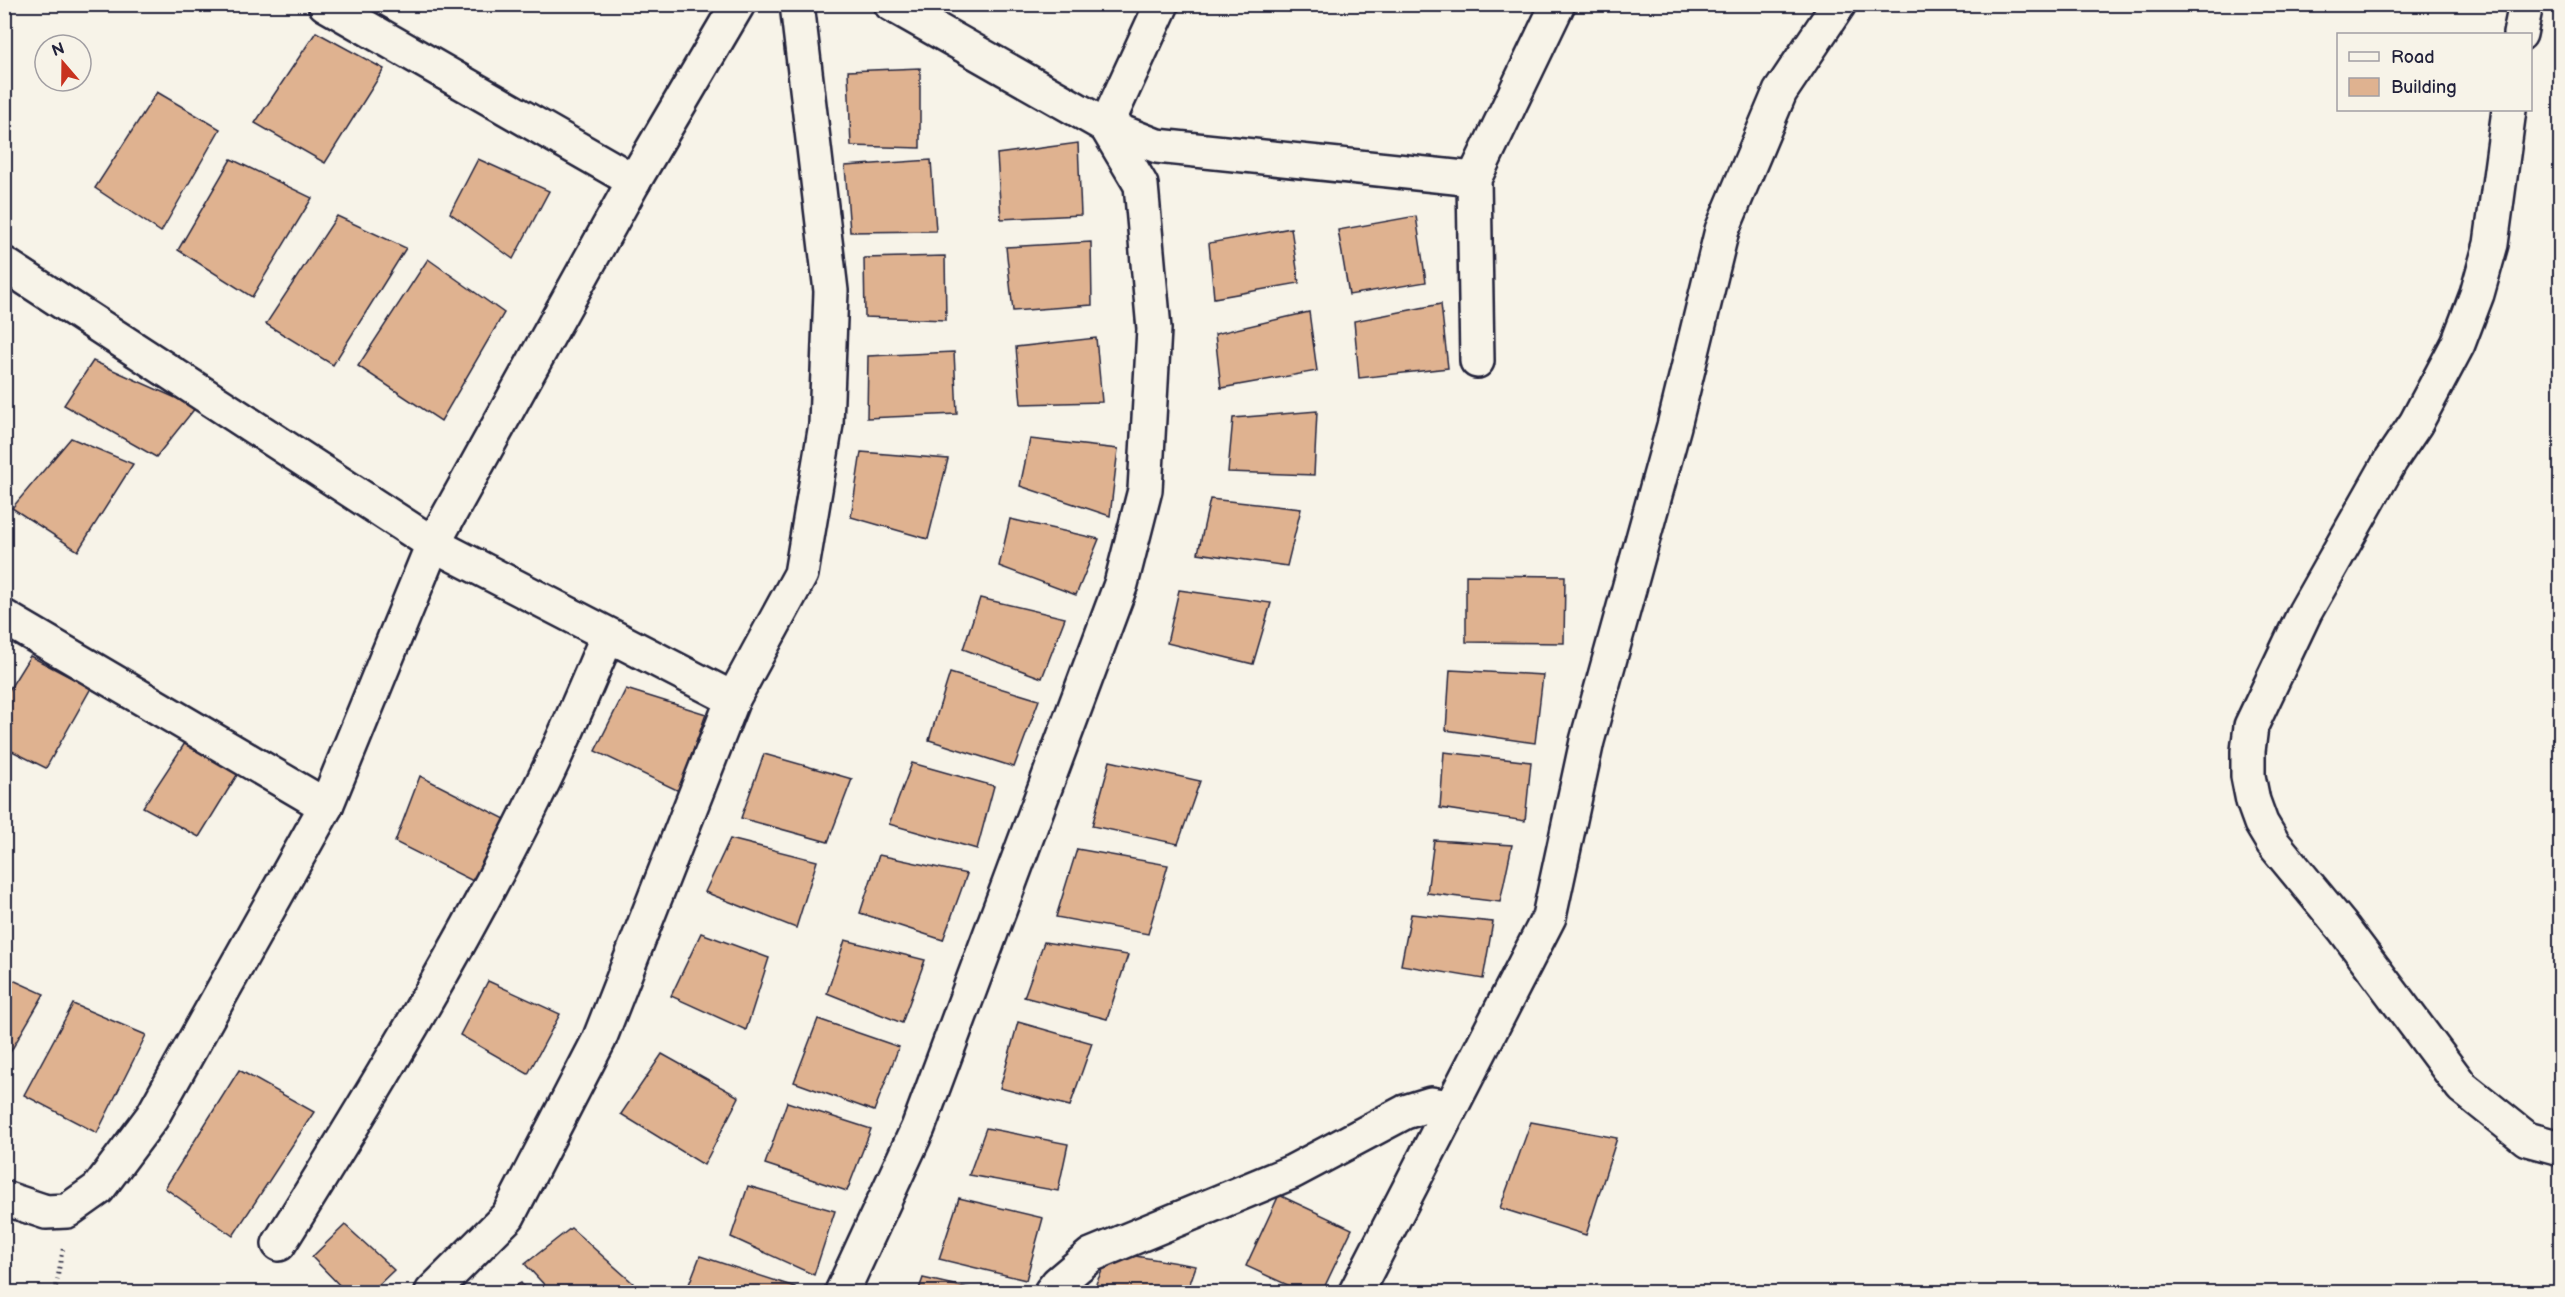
<svg xmlns="http://www.w3.org/2000/svg" width="2565" height="1297" viewBox="0 0 2565 1297" font-family="'Balsamiq Sans',sans-serif">
  <style>
    .building { fill: #dfb290; stroke: #22223b; stroke-width: 1.5 }
    .lines { fill: none; stroke-linecap: round; stroke-linejoin: round }
    .street-casing { stroke: #22223b; stroke-width: 38 }
    .path { stroke: #22223b; stroke-width: 4; stroke-dasharray: 1.5 4.5; stroke-linecap: butt }
    .street { stroke: #f7f3e8; stroke-width: 33 }
  </style>
  <rect width="100%" height="100%" fill="#f7f3e8"/>
  <filter id="ink" filterUnits="userSpaceOnUse"><feTurbulence type="fractalNoise" baseFrequency=".0167" numOctaves="2"/><feDisplacementMap in="SourceGraphic" scale="12" xChannelSelector="R" yChannelSelector="G"/><feConvolveMatrix kernelMatrix="1 2 1 2 8 2 1 2 1" color-interpolation-filters="sRGB"/></filter>
  <g filter="url(#ink)">
    <g class="building">
      <path d="M 316,32 L 384,69 L 325,163 L 255,123 Z"/>
      <path d="M 920,68 L 920,148 L 851,146 L 848,71 Z"/>
      <path d="M 157,92 L 220,129 L 161,232 L 95,188 Z"/>
      <path d="M 1078,143 L 1081,215 L 1001,219 L 997,154 Z"/>
      <path d="M 231,159 L 312,198 L 252,297 L 178,250 Z"/>
      <path d="M 478,159 L 549,191 L 513,259 L 450,213 Z"/>
      <path d="M 931,160 L 936,231 L 850,232 L 845,166 Z"/>
      <path d="M 337,216 L 406,248 L 333,365 L 266,324 Z"/>
      <path d="M 1416,216 L 1426,282 L 1349,295 L 1338,230 Z"/>
      <path d="M 1291,228 L 1299,283 L 1214,298 L 1209,243 Z"/>
      <path d="M 1091,242 L 1092,305 L 1013,311 L 1006,247 Z"/>
      <path d="M 945,256 L 946,320 L 865,317 L 864,258 Z"/>
      <path d="M 428,259 L 504,313 L 441,421 L 358,366 Z"/>
      <path d="M 1441,304 L 1448,368 L 1359,378 L 1354,321 Z"/>
      <path d="M 1309,312 L 1317,371 L 1221,388 L 1215,334 Z"/>
      <path d="M 1096,338 L 1102,402 L 1021,404 L 1016,347 Z"/>
      <path d="M 954,352 L 957,414 L 867,418 L 868,356 Z"/>
      <path d="M 93,361 L 196,407 L 156,457 L 64,405 Z"/>
      <path d="M 1317,411 L 1314,475 L 1228,472 L 1233,418 Z"/>
      <path d="M 71,438 L 133,464 L 78,551 L 12,508 Z"/>
      <path d="M 1030,439 L 1118,449 L 1110,516 L 1020,486 Z"/>
      <path d="M 861,452 L 948,459 L 928,539 L 851,517 Z"/>
      <path d="M 1210,499 L 1301,509 L 1287,566 L 1198,553 Z"/>
      <path d="M 1010,519 L 1099,539 L 1076,595 L 999,566 Z"/>
      <path d="M 1466,575 L 1565,576 L 1564,643 L 1466,642 Z"/>
      <path d="M 1179,590 L 1271,603 L 1253,664 L 1167,643 Z"/>
      <path d="M 980,598 L 1065,618 L 1042,678 L 963,649 Z"/>
      <path d="M 30,656 L 91,688 L 46,768 L 4,747 L 4,698 Z"/>
      <path d="M 1450,670 L 1543,675 L 1535,743 L 1446,730 Z"/>
      <path d="M 950,673 L 1039,700 L 1014,767 L 929,740 Z"/>
      <path d="M 626,689 L 706,714 L 679,791 L 595,751 Z"/>
      <path d="M 185,743 L 242,767 L 199,837 L 143,807 Z"/>
      <path d="M 1444,752 L 1531,762 L 1525,821 L 1440,808 Z"/>
      <path d="M 764,754 L 852,779 L 828,842 L 741,818 Z"/>
      <path d="M 1110,761 L 1200,781 L 1178,844 L 1092,826 Z"/>
      <path d="M 912,763 L 994,786 L 977,849 L 889,824 Z"/>
      <path d="M 420,776 L 509,821 L 475,882 L 395,842 Z"/>
      <path d="M 730,839 L 817,861 L 796,928 L 705,892 Z"/>
      <path d="M 1434,840 L 1512,845 L 1500,902 L 1427,893 Z"/>
      <path d="M 1077,849 L 1168,865 L 1148,934 L 1056,917 Z"/>
      <path d="M 879,855 L 967,874 L 943,940 L 860,913 Z"/>
      <path d="M 1411,914 L 1493,922 L 1483,979 L 1401,965 Z"/>
      <path d="M 701,933 L 769,958 L 746,1030 L 671,996 Z"/>
      <path d="M 845,940 L 925,960 L 902,1023 L 827,993 Z"/>
      <path d="M 1044,942 L 1128,955 L 1107,1019 L 1024,997 Z"/>
      <path d="M 4,976 L 44,994 L 4,1063 Z"/>
      <path d="M 488,981 L 560,1014 L 528,1074 L 460,1035 Z"/>
      <path d="M 73,1004 L 146,1035 L 97,1133 L 24,1095 Z"/>
      <path d="M 818,1019 L 899,1047 L 874,1111 L 794,1082 Z"/>
      <path d="M 1018,1022 L 1092,1043 L 1070,1106 L 1000,1088 Z"/>
      <path d="M 662,1054 L 739,1097 L 704,1165 L 621,1114 Z"/>
      <path d="M 239,1070 L 314,1112 L 233,1236 L 165,1188 Z"/>
      <path d="M 787,1102 L 871,1129 L 847,1191 L 765,1164 Z"/>
      <path d="M 1531,1122 L 1617,1138 L 1586,1235 L 1500,1208 Z"/>
      <path d="M 986,1128 L 1068,1144 L 1058,1191 L 969,1175 Z"/>
      <path d="M 748,1186 L 835,1211 L 814,1275 L 731,1237 Z"/>
      <path d="M 1279,1195 L 1352,1229 L 1322,1292 L 1303,1292 L 1246,1266 Z"/>
      <path d="M 959,1198 L 1043,1218 L 1026,1280 L 939,1259 Z"/>
      <path d="M 345,1225 L 394,1270 L 371,1292 L 346,1292 L 312,1257 Z"/>
      <path d="M 571,1228 L 633,1283 L 626,1292 L 551,1292 L 525,1264 Z"/>
      <path d="M 1111,1252 L 1196,1266 L 1187,1292 L 1092,1292 Z"/>
      <path d="M 700,1256 L 795,1287 L 793,1292 L 686,1292 Z"/>
      <path d="M 923,1278 L 985,1292 L 918,1292 Z"/>
      <path d="M 521,1283 L 528,1292 L 504,1292 Z"/>
    </g>
    <g class="lines">
      <defs>
        <g id="street">
          <path d="M 325,4 L 634,181"/>
          <path d="M 891,4 L 1106,126 L 1157,146 L 1474,179"/>
          <path d="M 2520,34 L 2526,4"/>
          <path d="M 2509,110 L 2491,244 L 2477,294 L 2458,344 L 2416,423 L 2391,460 L 2305,612 L 2251,726 L 2248,751 L 2248,776 L 2253,801 L 2261,823 L 2273,843 L 2344,929 L 2462,1087 L 2527,1139 L 2560,1148"/>
          <path d="M 4,264 L 433,544 L 733,699"/>
          <path d="M 1477,361 L 1474,179 L 1558,4"/>
          <path d="M 4,617 L 326,806"/>
          <path d="M 4,1198 L 46,1212 L 67,1211 L 98,1189 L 152,1117 L 326,806 L 433,544 L 634,181 L 738,4"/>
          <path d="M 279,1244 C 372,1095 463,946 540,788 C 565,738 586,686 608,635"/>
          <path d="M 432,1292 L 508,1216 L 599,1040 L 733,699 L 801,574 L 826,424 L 831,291 L 797,4"/>
          <path d="M 842,1292 L 918,1128 L 1121,584 L 1145,490 L 1154,329 L 1141,185 L 1106,126 L 1162,4"/>
          <path d="M 1051,1292 L 1058,1283 L 1091,1255 L 1292,1172 L 1405,1112 L 1431,1104 L 1450,1107"/>
          <path d="M 1356,1292 L 1549,917 L 1587,741 L 1674,426 L 1722,230 L 1780,92 L 1839,4"/>
        </g>
      </defs>
      <use href="#street" class="street-casing"/>
      <path class="path" d="M 55,1292 L 63,1248"/>
      <use href="#street" class="street"/>
    </g>
  </g>
  <rect width="2565" height="1297" fill="none" stroke="#f7f3e8" stroke-width="24"/>
  <rect x="12" y="12" width="2541" height="1273" fill="none" stroke="#22223b" stroke-width="2" filter="url(#ink)"/>
  <rect x="2337" y="33" width="195" height="78" fill="#f7f3e8" stroke="#a29fa3" stroke-width="1.5"/>
  <rect x="2349" y="52" width="30" height="9" fill="#f7f3e8" stroke="#a29fa3" stroke-width="1.5"/>
  <text x="2391" y="63" font-size="18" fill="#22223b">Road</text>
  <rect x="2349" y="78" width="30" height="18" fill="#dfb290" stroke="#a29fa3" stroke-width="1.5"/>
  <text x="2391" y="93" font-size="18" fill="#22223b">Building</text>
  <g transform="translate(63 63) rotate(340)"><circle r="28" fill="#f7f3e8" stroke="#a29fa3" stroke-width="1.5"/>
  <path d="M0-4.5L10 22L0 15L-10 22Z" fill="#c8321e"/>
  <text y="-9" font-size="16" font-weight="bold" text-anchor="middle" fill="#22223b">N</text>
  </g>
</svg>
